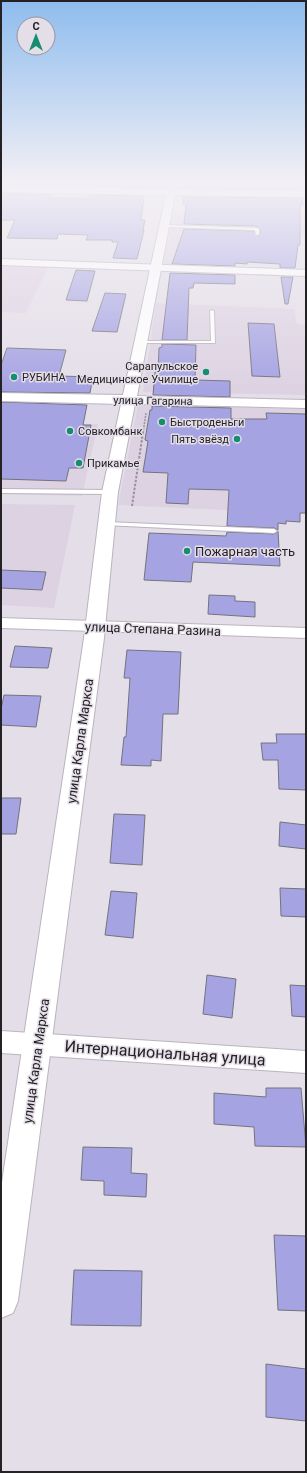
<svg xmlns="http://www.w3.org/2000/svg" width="307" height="1473" viewBox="0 0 307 1473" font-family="Roboto,sans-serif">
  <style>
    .built { fill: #ddd2e2 }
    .building { fill: #a6a3e3; stroke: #73737d }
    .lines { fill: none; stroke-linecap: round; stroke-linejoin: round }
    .lane-casing { stroke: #bab4bd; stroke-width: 2 }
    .street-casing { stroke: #bab4bd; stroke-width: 2 }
    .secondary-casing { stroke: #bab4bd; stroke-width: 2 }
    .path-far1 { stroke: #98939b; stroke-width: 1.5; stroke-dasharray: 2 1; stroke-linecap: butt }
    .path { stroke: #98939b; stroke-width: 2; stroke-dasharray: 2.5 1.5; stroke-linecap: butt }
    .lane { fill: #fff; fill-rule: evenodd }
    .street { fill: #fff; fill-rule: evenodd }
    .secondary { fill: #fff; fill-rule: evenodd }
    .poi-dot { fill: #148d70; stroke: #e4dee8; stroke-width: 1.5 }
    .labels { text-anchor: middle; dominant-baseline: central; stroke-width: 3; stroke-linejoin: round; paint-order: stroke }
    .far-poi-label { font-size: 11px; fill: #252226; stroke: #e4dee8; text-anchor: start }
    .far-street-label { font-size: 11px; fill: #252226; stroke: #e4dee8 }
    .poi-label { font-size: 13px; fill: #252226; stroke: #e4dee8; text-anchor: start }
    .street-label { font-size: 13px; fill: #252226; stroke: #e4dee8 }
    .near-street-label { font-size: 16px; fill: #252226; stroke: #e4dee8 }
  </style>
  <rect width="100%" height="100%" fill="#e4dee8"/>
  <g class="built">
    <path d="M 44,192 L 108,193 L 103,215 L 36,215 Z"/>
    <path d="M 173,213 L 305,216 L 306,238 L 230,236 L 224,266 L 164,264 Z"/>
    <path d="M 1,264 L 49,265 L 26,313 L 1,312 Z"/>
    <path d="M 156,303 L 294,309 L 297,324 L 306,325 L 306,395 L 143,392 Z"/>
    <path d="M 138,405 L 306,409 L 306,514 L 118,505 Z"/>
    <path d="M 1,422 L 98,424 L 82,496 L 1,494 Z"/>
    <path d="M 1,504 L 75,505 L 54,608 L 1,605 Z"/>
  </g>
  <g class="building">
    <path d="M 17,183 L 56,183 L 55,185 L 16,185 Z"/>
    <path d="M 94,183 L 145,183 L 145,187 L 93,186 Z"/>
    <path d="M 185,183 L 299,183 L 300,189 L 184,188 Z"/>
    <path d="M 1,194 L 52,194 L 50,198 L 89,199 L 90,195 L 144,196 L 141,220 L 145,220 L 143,230 L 144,230 L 137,259 L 113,258 L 118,242 L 112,242 L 112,240 L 86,240 L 88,235 L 58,234 L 57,239 L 7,238 L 15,220 L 1,220 Z"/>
    <path d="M 184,197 L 302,198 L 303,205 L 300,205 L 300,245 L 298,245 L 295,268 L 280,268 L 280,264 L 247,262 L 247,264 L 235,263 L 235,266 L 172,264 L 184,229 L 254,231 L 256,236 L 260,234 L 260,229 L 257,226 L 184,224 L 186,204 L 183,204 Z"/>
    <path d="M 76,270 L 95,271 L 87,301 L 66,300 Z"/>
    <path d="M 170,273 L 235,275 L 235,284 L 194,283 L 193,288 L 189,288 L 187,340 L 162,340 Z"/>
    <path d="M 281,277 L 293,277 L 288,304 L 285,304 Z"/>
    <path d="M 105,293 L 126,294 L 117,332 L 92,331 Z"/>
    <path d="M 248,323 L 274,324 L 280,377 L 252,376 Z"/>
    <path d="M 162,344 L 196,345 L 195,380 L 230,381 L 230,397 L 153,395 L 155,372 L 158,372 L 159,348 L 162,347 Z"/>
    <path d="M 7,348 L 66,350 L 59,376 L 93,377 L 90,393 L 1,392 L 1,365 Z"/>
    <path d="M 1,402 L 87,405 L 83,425 L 91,425 L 83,468 L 69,468 L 66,481 L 1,479 Z"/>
    <path d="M 152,406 L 231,408 L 231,419 L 267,419 L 266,413 L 306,414 L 306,513 L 300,513 L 300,522 L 286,521 L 286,524 L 278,523 L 278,530 L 274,528 L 227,526 L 229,490 L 189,489 L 188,504 L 166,503 L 168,473 L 143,472 L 148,441 L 145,440 L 150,410 L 152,410 Z"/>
    <path d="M 278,531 L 280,566 L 193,562 L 191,582 L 144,580 L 149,533 L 226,536 L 227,532 L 274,534 Z"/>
    <path d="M 1,570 L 46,572 L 42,590 L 1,588 Z"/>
    <path d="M 209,595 L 235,596 L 235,601 L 255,602 L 255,617 L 208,614 Z"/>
    <path d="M 15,646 L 52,648 L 48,668 L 10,667 Z"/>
    <path d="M 127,650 L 181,652 L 178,714 L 163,714 L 161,761 L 151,760 L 151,766 L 121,765 L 124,737 L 126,737 L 130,678 L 124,678 Z"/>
    <path d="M 4,695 L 41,696 L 36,727 L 1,725 L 1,709 Z"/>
    <path d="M 276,734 L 306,734 L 306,790 L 279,789 L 278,760 L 263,760 L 261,743 L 277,743 Z"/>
    <path d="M 1,798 L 21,798 L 16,834 L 1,834 Z"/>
    <path d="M 114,814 L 145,815 L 142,865 L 110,863 Z"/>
    <path d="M 280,822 L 306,825 L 306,849 L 279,846 Z"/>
    <path d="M 280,888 L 306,889 L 306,917 L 281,916 Z"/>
    <path d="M 111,891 L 137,893 L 133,938 L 105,935 Z"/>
    <path d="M 207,975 L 236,979 L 232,1018 L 203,1014 Z"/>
    <path d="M 290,985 L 306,986 L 306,1017 L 292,1016 Z"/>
    <path d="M 266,1088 L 301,1088 L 306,1147 L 255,1146 L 254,1127 L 214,1124 L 214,1093 L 266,1097 Z"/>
    <path d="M 83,1147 L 132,1148 L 131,1173 L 147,1174 L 146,1197 L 104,1195 L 104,1181 L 81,1180 Z"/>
    <path d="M 274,1235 L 306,1236 L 306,1311 L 278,1310 Z"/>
    <path d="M 74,1270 L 142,1271 L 141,1326 L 71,1325 Z"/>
    <path d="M 266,1364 L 306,1369 L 306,1421 L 266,1417 Z"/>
  </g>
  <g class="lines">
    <defs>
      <g id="lane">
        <path d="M 165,225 L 257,228 L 259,229 L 259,234 L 256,235 L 255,230 L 166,227 Z"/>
        <path d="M 212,310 L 214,311 L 215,343 L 142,343 L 140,342 L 142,341 L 211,341 L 210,311 Z"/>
        <path d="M 1,489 L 110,490 L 113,492 L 110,494 L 1,493 Z"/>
        <path d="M 106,522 L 274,529 L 277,531 L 274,533 L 104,525 L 103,524 Z"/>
      </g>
      <g id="street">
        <path d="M 1,259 L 306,270 L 306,276 L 1,265 Z"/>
        <path d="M 1,618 L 306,628 L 306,638 L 1,628 Z"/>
        <path d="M 1,1031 L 306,1051 L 306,1073 L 1,1053 Z"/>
      </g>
      <path id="secondary" d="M 169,183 L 177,183 L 177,189 L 306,191 L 306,197 L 175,195 L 137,396 L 306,400 L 306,408 L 135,404 L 118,492 L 104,638 L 18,1301 L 13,1313 L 1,1318 L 1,1189 L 84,638 L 102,492 L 121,404 L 1,401 L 1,393 L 123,395 L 166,195 L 1,192 L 1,186 L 167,189 Z"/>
    </defs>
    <use href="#lane" class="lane-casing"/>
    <use href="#street" class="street-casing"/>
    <use href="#secondary" class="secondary-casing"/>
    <path class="path-far1" d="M 143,433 L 146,413"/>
    <path class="path" d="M 132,506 L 143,432"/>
    <use href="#lane" class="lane"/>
    <use href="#street" class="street"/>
    <use href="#secondary" class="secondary"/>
  </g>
  <linearGradient id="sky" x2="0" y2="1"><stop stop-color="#8ebcee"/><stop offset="0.47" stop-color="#f3f0f5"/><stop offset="1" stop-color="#f3f0f5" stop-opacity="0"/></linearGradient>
  <rect width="307" height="389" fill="url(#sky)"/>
  <g class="poi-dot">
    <circle cx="206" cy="372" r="4"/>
    <circle cx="14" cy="377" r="4"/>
    <circle cx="162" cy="422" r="4"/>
    <circle cx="70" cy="431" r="4"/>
    <circle cx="237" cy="439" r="4"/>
    <circle cx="79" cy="463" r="4"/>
    <circle cx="187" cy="551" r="4"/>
  </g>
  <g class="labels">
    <g class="far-poi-label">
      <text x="198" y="366" text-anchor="end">Сарапульское<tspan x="198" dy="13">Медицинское Училище</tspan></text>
      <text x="22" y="377">РУБИНА</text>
      <text x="170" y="422">Быстроденьги</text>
      <text x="78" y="431">Совкомбанк</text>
      <text x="229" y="439" text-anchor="end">Пять звёзд</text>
      <text x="87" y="463">Прикамье</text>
    </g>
    <g class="far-street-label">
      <text transform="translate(153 401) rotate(1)">улица Гагарина</text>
    </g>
    <g class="poi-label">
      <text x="195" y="551">Пожарная часть</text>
    </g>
    <g class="street-label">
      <text transform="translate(153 629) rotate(2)">улица Степана Разина</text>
      <text transform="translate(80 741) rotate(-82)">улица Карла Маркса</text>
      <text transform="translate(36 1061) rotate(-82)">улица Карла Маркса</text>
    </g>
    <g class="near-street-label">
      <text transform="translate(165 1053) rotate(4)">Интернациональная улица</text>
    </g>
  </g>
  <rect width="307" height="1473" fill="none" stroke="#252226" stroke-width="4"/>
  <g transform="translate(36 36)"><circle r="19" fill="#e4dee8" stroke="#98939a"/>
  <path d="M0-3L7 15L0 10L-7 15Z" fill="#148d70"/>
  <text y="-6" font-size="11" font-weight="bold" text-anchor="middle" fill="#252226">С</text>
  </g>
</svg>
